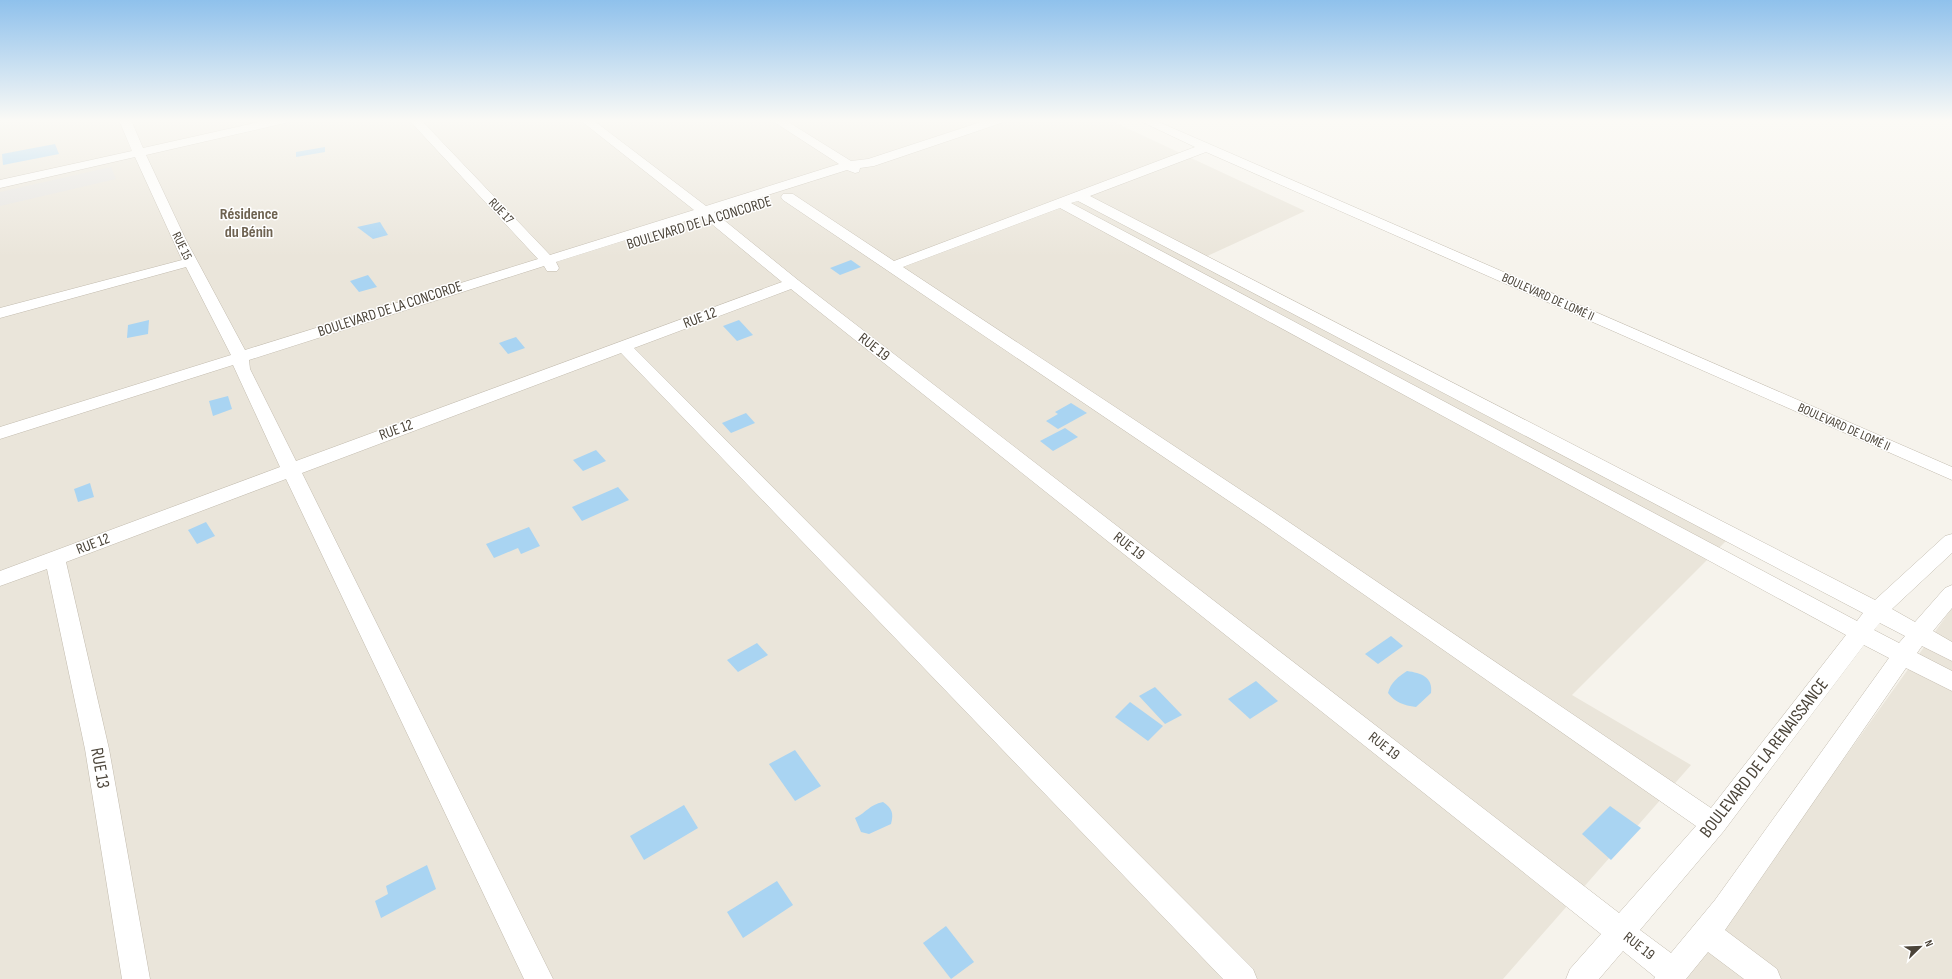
<svg xmlns="http://www.w3.org/2000/svg" width="1952" height="979" viewBox="0 0 1952 979" font-family="'Sofia Sans Condensed',sans-serif">
  <style>
    .residential { fill: #eae5da }
    .parking { fill: #e5e3e0 }
    .water { fill: #a9d4f2 }
    .lines { fill: none; stroke-linecap: round; stroke-linejoin: round }
    .minor-casing { stroke: #c2bbae; stroke-width: 1 }
    .minor { fill: #fff; fill-rule: evenodd }
    .labels { text-anchor: middle; dominant-baseline: central; stroke-width: 3; stroke-linejoin: round; paint-order: stroke }
    .far-street-label { font-size: 13px; fill: #4b4439; stroke: #fff }
    .street-label { font-size: 15px; fill: #4b4439; stroke: #fff }
    .far-district-label { font-size: 16px; font-weight: bold; fill: #6e6250; stroke: #fff }
    .near-street-label { font-size: 18px; fill: #4b4439; stroke: #fff }
  </style>
  <rect width="100%" height="100%" fill="#f6f3ec"/>
  <g class="residential">
    <path d="M 0,120 L 1123,120 L 1116,123 L 1305,211 L 1203,258 L 1733,534 L 1572,695 L 1691,765 L 1503,979 L 0,979 Z"/>
    <path d="M 1952,608 L 1952,979 L 1686,979 Z"/>
  </g>
  <path class="parking" d="M 111,167 L 116,179 L 0,206 L 0,192 Z"/>
  <g class="water">
    <path d="M 55,144 L 59,154 L 3,165 L 2,154 Z"/>
    <path d="M 325,147 L 325,152 L 296,157 L 296,152 Z"/>
    <path d="M 380,222 L 388,235 L 373,239 L 357,227 Z"/>
    <path d="M 851,260 L 861,267 L 840,275 L 830,268 Z"/>
    <path d="M 368,275 L 377,287 L 359,292 L 350,281 Z"/>
    <path d="M 149,320 L 148,334 L 127,338 L 128,325 Z"/>
    <path d="M 739,320 L 753,335 L 737,341 L 723,326 Z"/>
    <path d="M 516,337 L 525,348 L 508,354 L 499,343 Z"/>
    <path d="M 228,396 L 232,409 L 213,416 L 209,401 Z"/>
    <path d="M 1071,403 L 1087,413 L 1058,429 L 1046,421 L 1058,414 L 1055,412 Z"/>
    <path d="M 746,413 L 755,423 L 731,433 L 722,423 Z"/>
    <path d="M 1065,428 L 1078,437 L 1053,451 L 1040,441 Z"/>
    <path d="M 596,450 L 606,461 L 583,471 L 573,460 Z"/>
    <path d="M 90,483 L 94,497 L 78,502 L 74,489 Z"/>
    <path d="M 618,487 L 629,500 L 582,521 L 572,507 Z"/>
    <path d="M 206,522 L 215,536 L 197,544 L 188,530 Z"/>
    <path d="M 529,527 L 540,546 L 521,554 L 518,548 L 494,558 L 486,544 Z"/>
    <path d="M 1391,636 L 1403,646 L 1378,664 L 1365,654 Z"/>
    <path d="M 757,643 L 768,655 L 738,672 L 727,660 Z"/>
    <path d="M 1407,671 C 1421,673 1433,677 1431,693 L 1416,707 C 1403,705 1396,703 1388,693 C 1390,683 1399,676 1407,671 Z"/>
    <path d="M 1256,681 L 1278,701 L 1250,719 L 1228,699 Z"/>
    <path d="M 1155,687 L 1182,715 L 1165,724 L 1139,696 Z"/>
    <path d="M 1130,702 L 1163,726 L 1148,741 L 1115,717 Z"/>
    <path d="M 795,750 L 821,786 L 795,801 L 769,764 Z"/>
    <path d="M 883,802 C 892,808 894,813 891,824 L 869,834 L 861,832 L 855,818 C 867,812 869,805 883,802 Z"/>
    <path d="M 684,805 L 698,828 L 644,860 L 630,836 Z"/>
    <path d="M 1610,806 L 1641,828 L 1611,860 L 1582,834 Z"/>
    <path d="M 427,865 L 436,889 L 381,918 L 375,901 L 388,894 L 386,886 Z"/>
    <path d="M 777,881 L 793,905 L 743,938 L 727,912 Z"/>
    <path d="M 946,926 L 974,962 L 951,979 L 923,943 Z"/>
  </g>
  <g class="lines">
    <defs>
      <path id="minor" d="M 119,120 L 131,120 L 143,148 L 268,120 L 290,120 L 285,123 L 146,155 L 186,240 L 245,350 L 538,259 L 409,120 L 421,120 L 550,255 L 694,210 L 580,120 L 593,120 L 706,206 L 839,164 L 771,120 L 785,120 L 851,161 L 868,159 L 987,120 L 1005,120 L 1004,122 L 874,166 L 860,168 L 859,172 L 855,173 L 847,170 L 714,212 L 798,280 L 1619,913 L 1696,826 L 1260,522 L 783,200 L 781,197 L 783,194 L 793,194 L 894,261 L 1195,147 L 1138,120 L 1154,120 L 1952,467 L 1952,480 L 1206,152 L 1090,196 L 1875,600 L 1945,536 L 1952,534 L 1952,553 L 1892,609 L 1915,622 L 1945,588 L 1952,585 L 1952,608 L 1933,631 L 1952,642 L 1952,661 L 1922,646 L 1917,653 L 1952,671 L 1952,691 L 1906,668 L 1725,930 L 1777,969 L 1781,979 L 1744,979 L 1708,952 L 1686,979 L 1654,979 L 1655,977 L 1623,951 L 1599,979 L 1566,979 L 1570,969 L 1601,934 L 791,289 L 634,348 L 1253,969 L 1257,979 L 1223,979 L 621,353 L 302,473 L 553,979 L 524,979 L 286,479 L 66,562 L 109,749 L 150,979 L 122,979 L 85,749 L 47,569 L 0,586 L 0,571 L 280,467 L 233,365 L 0,439 L 0,427 L 231,355 L 186,267 L 0,318 L 0,308 L 182,260 L 135,157 L 0,188 L 0,180 L 132,151 ZM 1078,201 L 1863,613 L 1857,621 L 1071,203 ZM 1060,208 L 1846,635 L 1711,808 L 1274,512 L 903,267 ZM 702,216 L 782,282 L 296,461 L 250,369 L 249,360 L 544,266 L 547,271 L 557,271 L 559,268 L 556,262 ZM 1880,623 L 1905,636 L 1899,643 L 1874,630 ZM 1864,645 L 1889,658 L 1715,900 L 1671,953 L 1640,930 L 1723,832 Z"/>
    </defs>
    <use href="#minor" class="minor-casing"/>
    <use href="#minor" class="minor"/>
  </g>
  <linearGradient id="sky" x2="0" y2="1"><stop stop-color="#8fc1ec"/><stop offset="0.47" stop-color="#fbfaf6"/><stop offset="1" stop-color="#fbfaf6" stop-opacity="0"/></linearGradient>
  <rect width="1952" height="257" fill="url(#sky)"/>
  <g class="labels">
    <g class="far-street-label">
      <text transform="translate(501 211) rotate(46)">RUE 17</text>
      <text transform="translate(182 246) rotate(64)">RUE 15</text>
      <text transform="translate(1548 297) rotate(24)">BOULEVARD DE LOMÉ II</text>
      <text transform="translate(1844 427) rotate(24)">BOULEVARD DE LOMÉ II</text>
    </g>
    <g class="street-label">
      <text transform="translate(699 223) rotate(-17)">BOULEVARD DE LA CONCORDE</text>
      <text transform="translate(390 309) rotate(-18)">BOULEVARD DE LA CONCORDE</text>
      <text transform="translate(700 318) rotate(-21)">RUE 12</text>
      <text transform="translate(874 347) rotate(38)">RUE 19</text>
      <text transform="translate(396 430) rotate(-20)">RUE 12</text>
      <text transform="translate(93 544) rotate(-21)">RUE 12</text>
      <text transform="translate(1129 546) rotate(38)">RUE 19</text>
      <text transform="translate(1384 746) rotate(38)">RUE 19</text>
      <text transform="translate(1639 946) rotate(38)">RUE 19</text>
    </g>
    <g class="far-district-label">
      <text x="249" y="214">Résidence<tspan x="249" dy="18">du Bénin</tspan></text>
    </g>
    <g class="near-street-label">
      <text transform="translate(1764 758) rotate(-52)">BOULEVARD DE LA RENAISSANCE</text>
      <text transform="translate(100 768) rotate(80)">RUE 13</text>
    </g>
  </g>
  <g transform="translate(1920 947) rotate(67)" stroke="#ffffff" stroke-width="3" paint-order="stroke">
  <path d="M0-3L7 15L0 10L-7 15Z" fill="#4b4439"/>
  <text y="-6" font-size="11" font-weight="bold" text-anchor="middle" fill="#4b4439">N</text>
  </g>
</svg>
